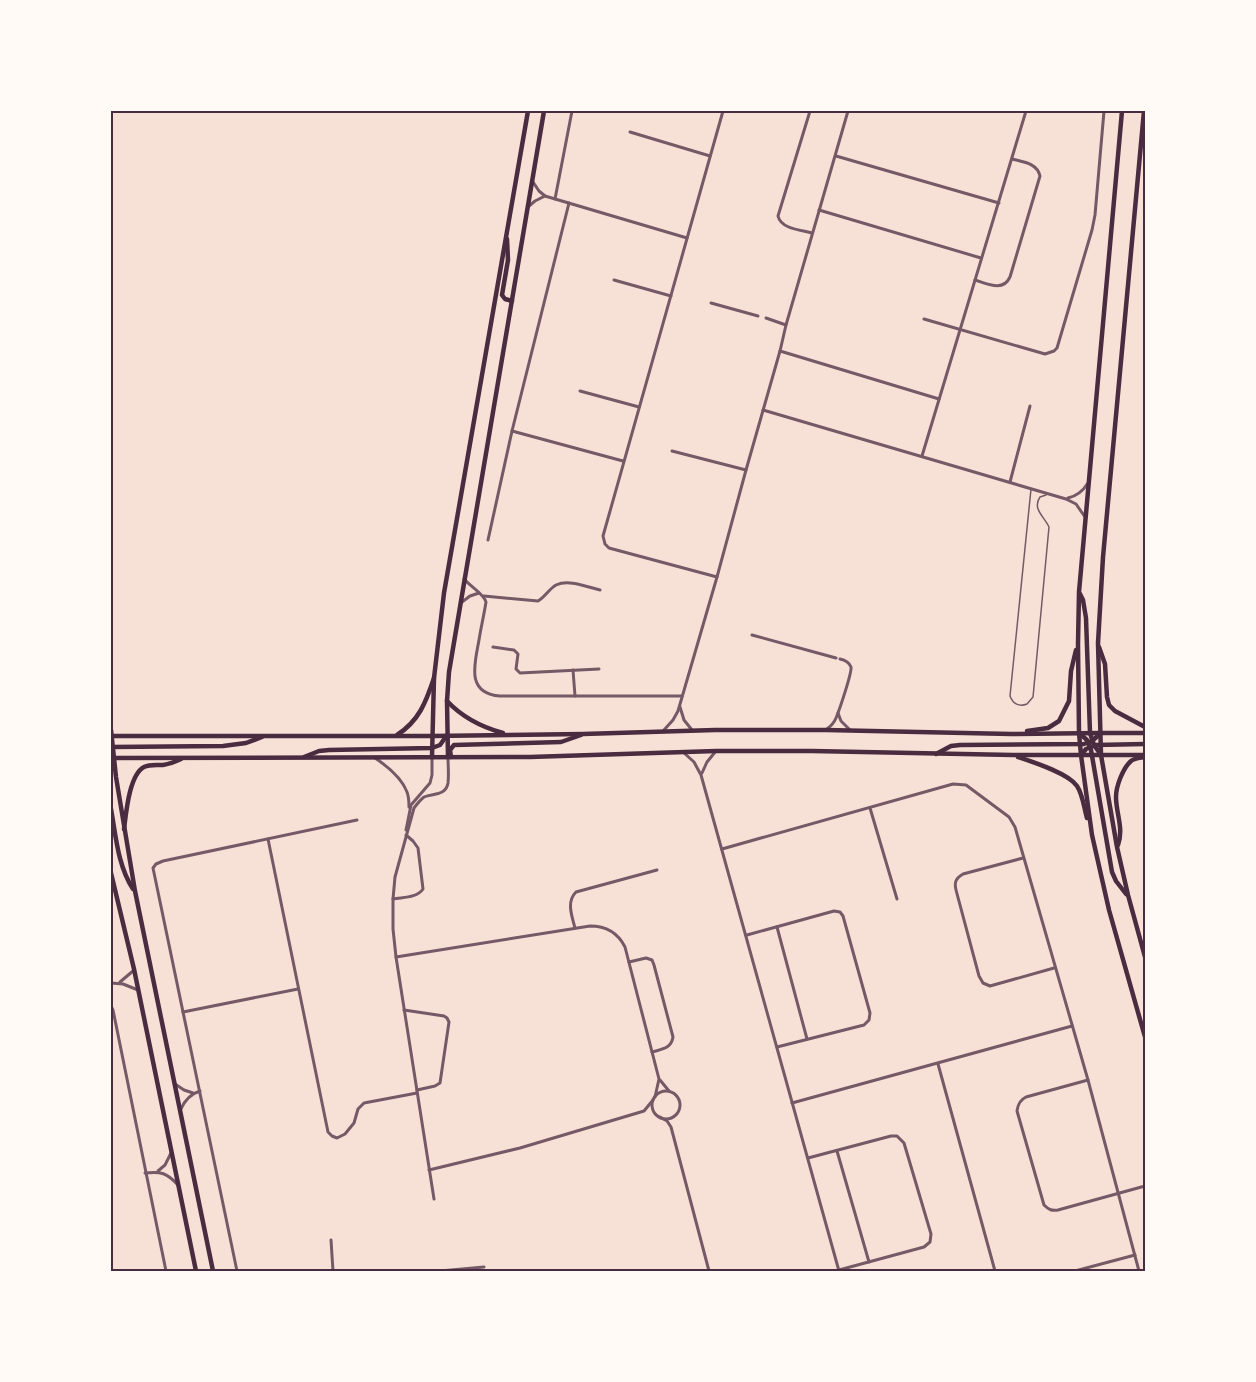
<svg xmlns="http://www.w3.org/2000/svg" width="1256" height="1382" viewBox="0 0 1256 1382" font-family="Mulish,sans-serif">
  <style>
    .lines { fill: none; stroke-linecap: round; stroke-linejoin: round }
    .service { stroke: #755966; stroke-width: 1.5 }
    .minor { stroke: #755966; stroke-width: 3 }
    .secondary { stroke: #4a2c40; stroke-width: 4.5 }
    .primary { stroke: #4a2c40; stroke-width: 4.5 }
    .neatline { fill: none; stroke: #4a2c40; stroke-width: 2 }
  </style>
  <rect width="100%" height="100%" fill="#f7e1d7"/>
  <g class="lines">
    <path class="service" d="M 1031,489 L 1010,696 C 1013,704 1019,707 1027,704 L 1033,697 L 1049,527 C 1044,516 1032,509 1040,497 L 1046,495"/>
    <g class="minor">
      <path d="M 810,111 L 778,216 C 781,229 801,230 812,233"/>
      <path d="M 630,132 L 710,156"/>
      <path d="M 836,156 L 999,203"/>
      <path d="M 533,182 L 539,191 L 545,196 L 687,238"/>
      <path d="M 555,199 L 572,111"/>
      <path d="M 529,206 L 535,201 L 545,196"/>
      <path d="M 819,210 L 981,258"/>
      <path d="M 614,280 L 671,296"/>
      <path d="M 975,280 C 988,284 1003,292 1010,277 L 1040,176 C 1037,163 1023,162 1012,159"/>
      <path d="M 711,303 L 758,316"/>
      <path d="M 766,318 L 786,325"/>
      <path d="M 924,319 L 1045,354 L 1054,351 L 1057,348 L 1092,230 L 1095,215 L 1104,111"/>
      <path d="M 780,351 L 939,399"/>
      <path d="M 580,391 L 639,407"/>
      <path d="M 763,410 L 1066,499 L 1076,504 L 1085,517"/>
      <path d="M 512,431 L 623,461"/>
      <path d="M 672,451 L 746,470"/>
      <path d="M 922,456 L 1026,111"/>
      <path d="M 1010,482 L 1030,406"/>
      <path d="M 1068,498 C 1077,496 1083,491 1088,483"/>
      <path d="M 488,540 L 512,431 L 569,203"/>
      <path d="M 717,577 L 609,548 L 605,544 L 603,536 L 723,111"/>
      <path d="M 464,579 C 471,587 484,594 486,602 C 484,615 481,627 479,640 C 475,663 465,693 500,696 L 682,696"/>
      <path d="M 484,596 L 538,601 C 545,597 549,589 556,585 C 569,579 587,587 600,590"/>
      <path d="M 462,602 L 470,596 L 479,593"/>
      <path d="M 752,635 L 836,658"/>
      <path d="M 493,647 L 514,650 L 518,654 L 516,669 L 520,673 L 599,669"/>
      <path d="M 573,670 L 575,696"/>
      <path d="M 680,707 L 684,720 L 692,730"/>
      <path d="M 838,713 L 841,721 L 849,729"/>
      <path d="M 827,729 C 831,726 834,723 836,718 C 839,711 852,673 851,667 C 849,662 845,660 840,659"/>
      <path d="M 664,730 L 673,720 L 678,711 L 717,577 L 746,470 L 780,351 L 786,325 L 848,111"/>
      <path d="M 683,752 L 694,762 L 701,775 L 839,1271"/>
      <path d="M 375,758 C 387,766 402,779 407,792 C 409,797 409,802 409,807"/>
      <path d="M 702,773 L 707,762 L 716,751"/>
      <path d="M 870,808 L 897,899"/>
      <path d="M 406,830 L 411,805 L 430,783 L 432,775 L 432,757"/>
      <path d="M 268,839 L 328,1132 L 332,1136 L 337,1138 L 345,1134 L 354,1123 L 358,1109 L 364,1103 L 417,1093"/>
      <path d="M 722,849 L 953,784 L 966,785 L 1009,817 L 1015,827 L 1088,1080 L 1139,1271"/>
      <path d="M 1023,858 L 963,874 C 956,878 954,882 956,890 L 979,976 L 983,983 L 990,986 L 1054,968"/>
      <path d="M 393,899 C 403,897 417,898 423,889 L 418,848 L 413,841 L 406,835"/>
      <path d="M 777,927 L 807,1039"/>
      <path d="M 575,928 C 572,916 566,902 576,892 L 657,870"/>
      <path d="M 747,935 L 834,911 L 840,912 L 843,916 L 870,1013 L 869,1020 L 864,1025 L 777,1047"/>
      <path d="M 396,957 L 590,926 C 606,926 618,933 625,947 L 659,1079 L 655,1097"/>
      <path d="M 629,962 L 646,958 L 652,960 L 654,965 L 673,1037 C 671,1049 662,1049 652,1052"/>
      <path d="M 120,982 L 133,971"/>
      <path d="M 111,983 L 123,984 L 138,990"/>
      <path d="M 111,1006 L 113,1010 L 166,1271"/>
      <path d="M 404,1010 L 444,1016 L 447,1018 L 449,1022 L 440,1083 L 435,1086 L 417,1090"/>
      <path d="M 183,1012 L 298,989"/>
      <path d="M 938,1064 L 995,1271"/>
      <path d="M 660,1080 L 669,1091"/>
      <path d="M 1088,1080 L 1026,1097 C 1020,1100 1018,1104 1017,1111 L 1044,1205 C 1049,1210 1052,1211 1058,1210 L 1145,1186"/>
      <path d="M 175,1084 L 184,1090 L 193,1093"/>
      <circle cx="666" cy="1105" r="14"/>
      <path d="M 792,1103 L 1072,1026"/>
      <path d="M 181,1109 C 185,1100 190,1094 200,1091"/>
      <path d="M 660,1117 L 667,1121 L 671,1127 L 709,1271"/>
      <path d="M 837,1151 L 869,1262"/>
      <path d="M 808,1158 L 891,1136 L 897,1136 L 904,1143 L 931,1234 L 930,1242 L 924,1247 L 839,1270"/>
      <path d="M 429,1170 L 520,1148 L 644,1111 L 653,1100"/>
      <path d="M 158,1171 L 165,1165 L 171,1153"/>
      <path d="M 145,1173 C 161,1171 167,1173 178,1185"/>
      <path d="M 434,1199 L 396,957 L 393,929 L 393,899 L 395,877 L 414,808 C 417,804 420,800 424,797 C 433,793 446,796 448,783 C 449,775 448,765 448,757"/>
      <path d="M 331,1240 L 333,1271"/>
      <path d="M 237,1271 L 153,868 L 156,864 L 163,861 L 357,820"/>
      <path d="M 440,1271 L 484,1267"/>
      <path d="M 1075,1271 L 1135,1255"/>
    </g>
    <g class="secondary">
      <path d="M 507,239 L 508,260 L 502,295 L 505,299 L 512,301"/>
      <path d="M 111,730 L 116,777 L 135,891 L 213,1271"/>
      <path d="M 1101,733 L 1145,733"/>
      <path d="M 1101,755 L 1145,755"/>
      <path d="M 432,757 L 434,678 L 444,593 L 528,111"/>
      <path d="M 448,757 L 447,701 L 449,672 L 544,111"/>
      <path d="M 111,809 C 116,837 118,866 133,889"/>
      <path d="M 111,873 L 134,969 L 196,1271"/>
    </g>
    <g class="primary">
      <path d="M 1122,111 L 1079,592 L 1078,644 L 1079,733 L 1081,755 L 1092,835 L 1109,910 L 1145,1037"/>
      <path d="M 1144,111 L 1103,557 L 1098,643 L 1101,755 L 1117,847 L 1128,895 L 1145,957"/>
      <path d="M 1080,594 L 1083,600 L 1086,618 L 1090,733 L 1094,745 L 1101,755"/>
      <path d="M 1099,647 L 1105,664 L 1107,697 L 1109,705 L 1115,711 L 1145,727"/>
      <path d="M 447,701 C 463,718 481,727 503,733"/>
      <path d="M 1027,731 L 1048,728 L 1059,721 L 1069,701 L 1071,671 L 1076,650"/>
      <path d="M 1079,733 L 1087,740 L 1091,750 L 1112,872 L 1116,881 L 1126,894"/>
      <path d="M 397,735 C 419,721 426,702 434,678"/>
      <path d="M 111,736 L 432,736 L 583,734 L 715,730 L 826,730 L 1011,734 L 1101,733"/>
      <path d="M 111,747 L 223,746 L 246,743 L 262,737"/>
      <path d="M 936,754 L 951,746 L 960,745 L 1084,744 L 1092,741 L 1101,733"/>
      <path d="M 1081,755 L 1086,749 L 1096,745 L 1145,744"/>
      <path d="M 304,757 L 319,751 L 329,750 L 432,748 L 440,745 L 447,735"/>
      <path d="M 451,757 L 450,750 L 454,745 L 561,742 L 581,735"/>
      <path d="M 1018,757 C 1033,762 1068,773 1077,786 C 1083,795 1084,808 1087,818"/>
      <path d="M 111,758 L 530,757 L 716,751 L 812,751 L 1013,755 L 1101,755"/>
      <path d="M 124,829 C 126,814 129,775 144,767 C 150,764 157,765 163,765 C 170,764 175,762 181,759"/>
      <path d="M 1118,845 C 1124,828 1116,814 1116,797 C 1116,786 1123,768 1131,761 C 1135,758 1140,758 1145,757"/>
    </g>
  </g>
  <rect width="1256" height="1382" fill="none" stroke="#fffaf5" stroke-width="225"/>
  <rect x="112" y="112" width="1032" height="1158" class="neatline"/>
</svg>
